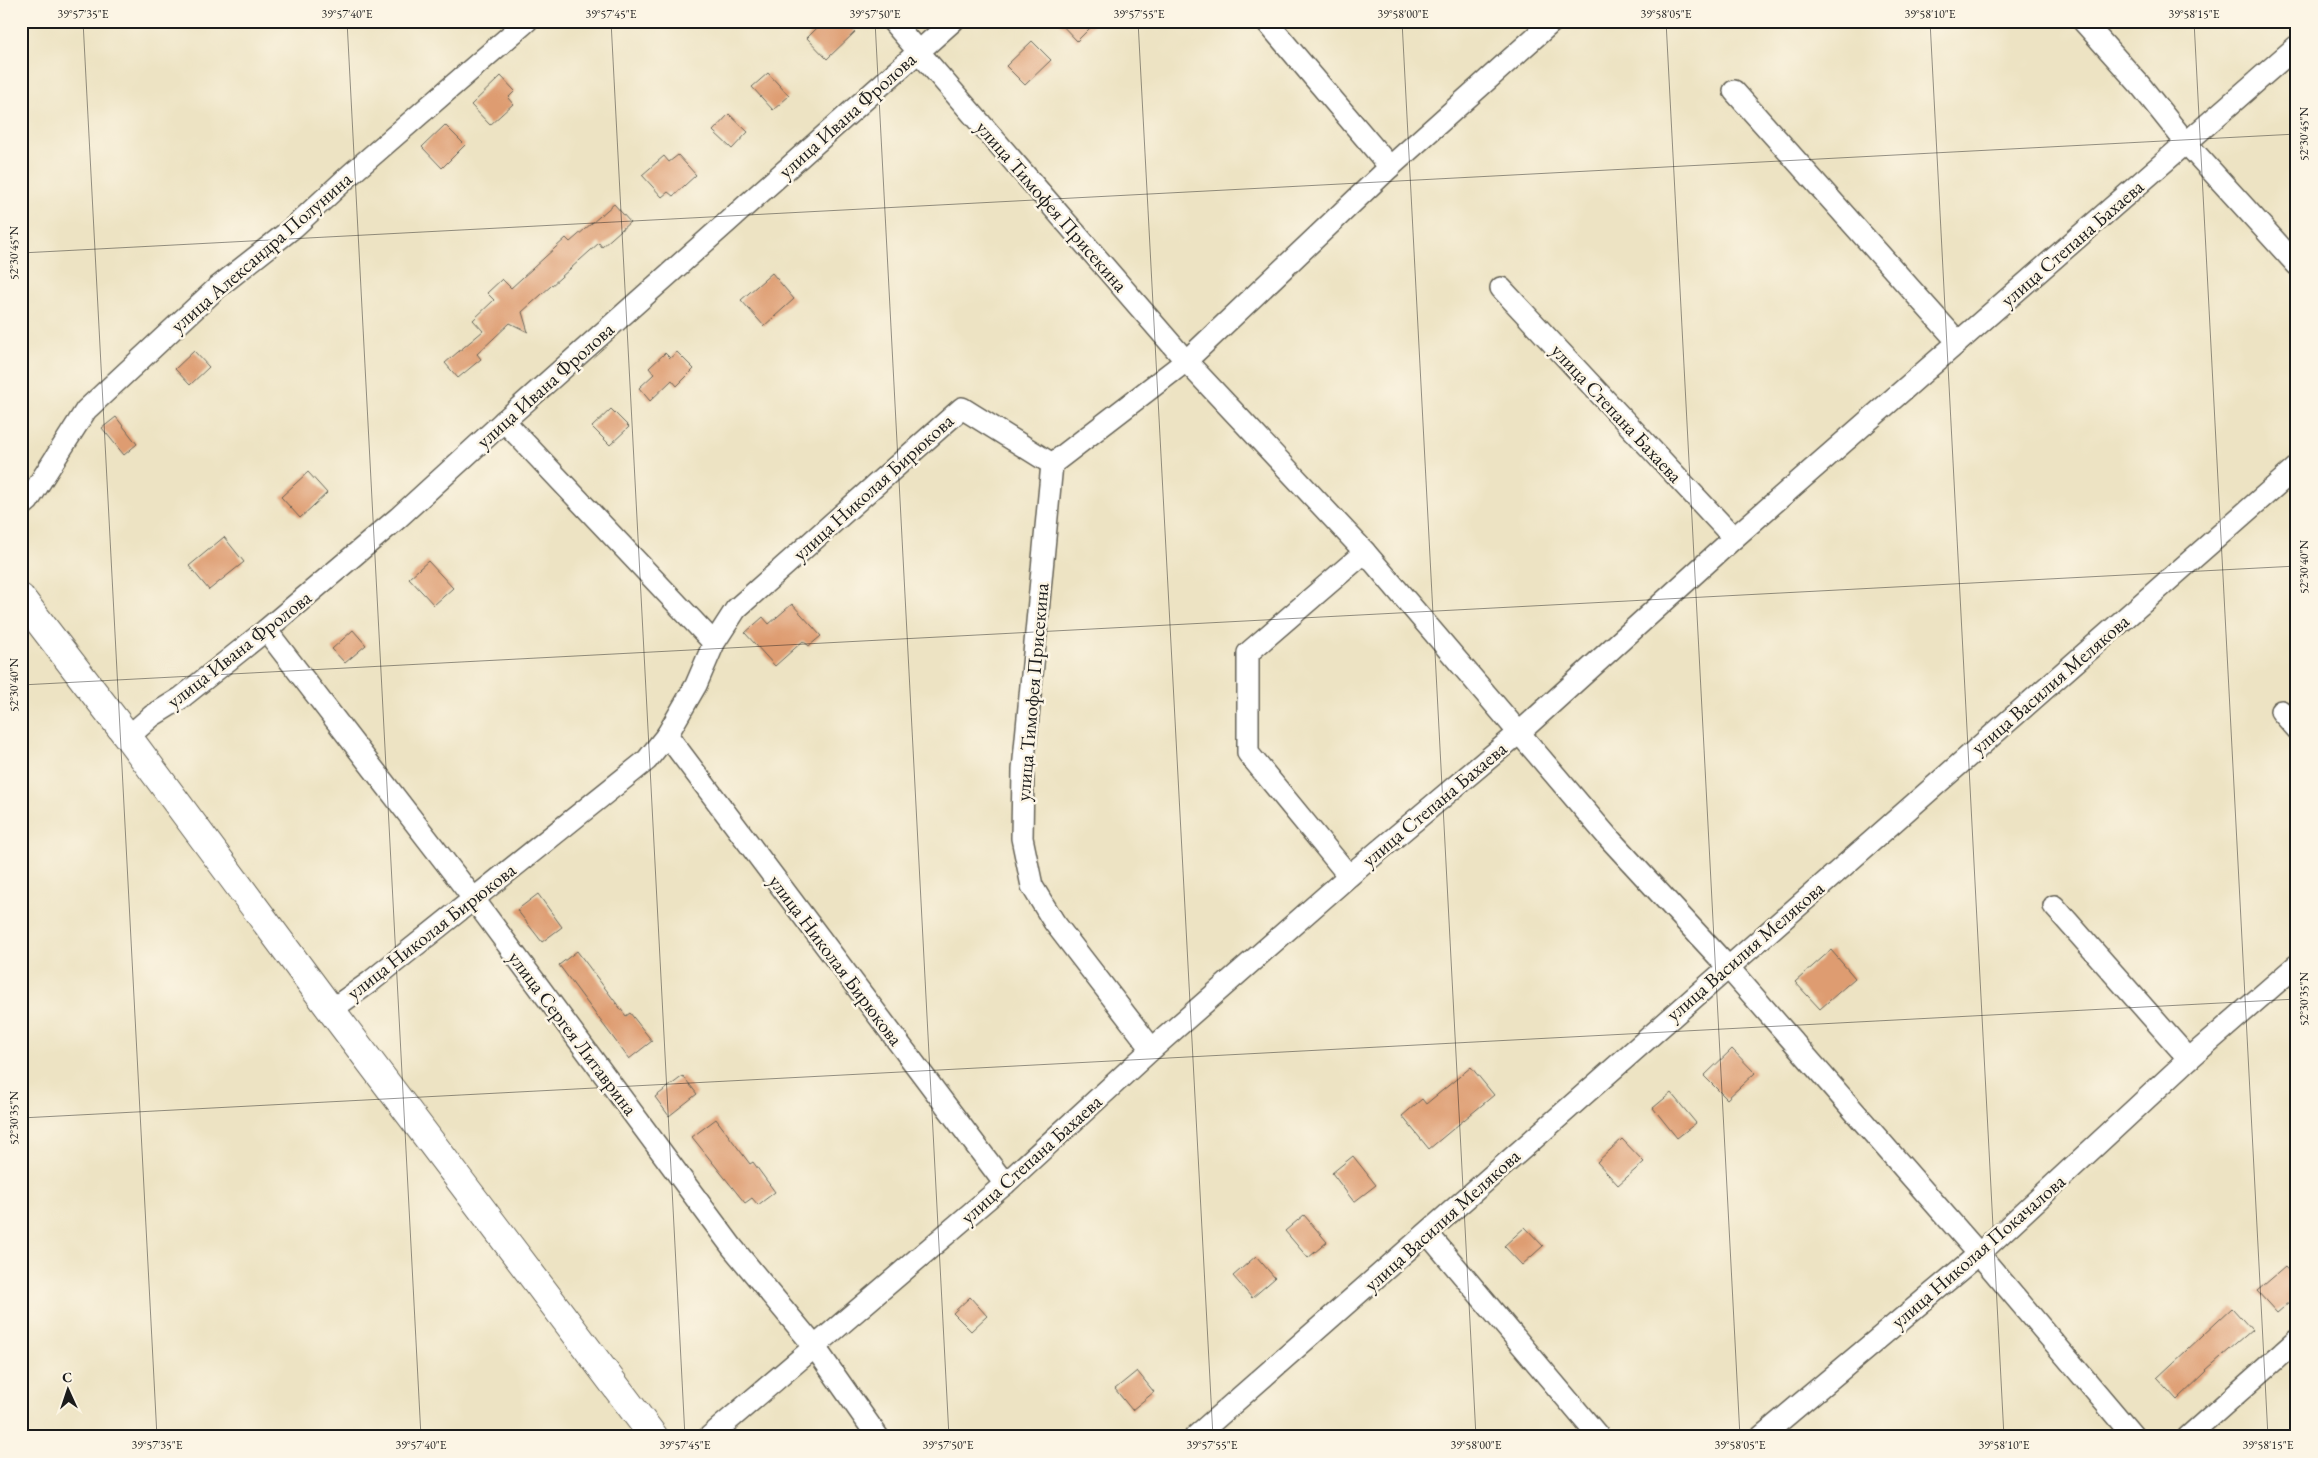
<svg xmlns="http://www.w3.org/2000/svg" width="2318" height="1458" viewBox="0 0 2318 1458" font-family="'EB Garamond',serif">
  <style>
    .building { fill: #de9c71 }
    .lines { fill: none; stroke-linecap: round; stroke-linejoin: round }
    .minor-casing { stroke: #656256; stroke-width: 24 }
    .major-casing { stroke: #656256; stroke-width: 30 }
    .minor { stroke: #fff; stroke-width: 21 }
    .major { stroke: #fff; stroke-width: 28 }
    .ticks { fill: none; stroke: #1c1c1c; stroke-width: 1; stroke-opacity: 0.45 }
    .labels { text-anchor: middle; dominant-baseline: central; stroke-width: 5; stroke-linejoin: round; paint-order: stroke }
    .street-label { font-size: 20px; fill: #1c1c1c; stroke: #fcf5e5 }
    .neatline { fill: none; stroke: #1c1c1c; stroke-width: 2 }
    .ticks-label { font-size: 12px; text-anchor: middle; fill: #1c1c1c }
  </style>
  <rect width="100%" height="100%" fill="#fcf5e5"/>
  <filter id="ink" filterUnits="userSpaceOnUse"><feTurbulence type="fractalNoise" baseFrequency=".02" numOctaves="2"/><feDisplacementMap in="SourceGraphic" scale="10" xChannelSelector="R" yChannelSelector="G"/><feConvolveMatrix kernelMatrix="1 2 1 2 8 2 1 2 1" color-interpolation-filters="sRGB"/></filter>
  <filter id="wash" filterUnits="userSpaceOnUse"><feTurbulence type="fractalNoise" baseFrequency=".0096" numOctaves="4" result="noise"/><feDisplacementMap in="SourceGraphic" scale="20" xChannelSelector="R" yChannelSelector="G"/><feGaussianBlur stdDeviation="1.12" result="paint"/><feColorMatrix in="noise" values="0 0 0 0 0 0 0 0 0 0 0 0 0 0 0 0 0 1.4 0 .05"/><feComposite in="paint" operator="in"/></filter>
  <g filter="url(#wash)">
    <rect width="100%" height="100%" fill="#ede3c3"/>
    <g id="blocks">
      <g class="building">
        <path d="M 824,21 L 844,21 L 855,32 L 827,59 L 807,38 Z"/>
        <path d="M 1058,21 L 1097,21 L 1077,41 Z"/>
        <path d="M 1032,41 L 1051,60 L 1025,85 L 1006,66 Z"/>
        <path d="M 768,73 L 789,96 L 773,110 L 752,87 Z"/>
        <path d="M 501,76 L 515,91 L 508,98 L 513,104 L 490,125 L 471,105 Z"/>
        <path d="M 729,114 L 748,132 L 732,149 L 713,131 Z"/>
        <path d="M 445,125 L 465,145 L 442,168 L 422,147 Z"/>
        <path d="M 678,155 L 696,175 L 673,196 L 668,192 L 662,197 L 642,175 L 664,156 L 669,162 Z"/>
        <path d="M 614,204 L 630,222 L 602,247 L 599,243 L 522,312 L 528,332 L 510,323 L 477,354 L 481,359 L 458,378 L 445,363 L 483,331 L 473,320 L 494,300 L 487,293 L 502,279 L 511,288 L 566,238 L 570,242 Z"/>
        <path d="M 772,273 L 794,299 L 764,326 L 741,300 Z"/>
        <path d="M 194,351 L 209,367 L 190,385 L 175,369 Z"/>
        <path d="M 677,352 L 694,369 L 677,386 L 672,380 L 650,401 L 639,388 L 654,374 L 649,368 L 665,353 L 670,358 Z"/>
        <path d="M 611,409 L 629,427 L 610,445 L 592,427 Z"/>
        <path d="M 116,417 L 137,444 L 124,455 L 102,428 Z"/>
        <path d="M 308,472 L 327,493 L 300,518 L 281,497 Z"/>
        <path d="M 224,537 L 244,562 L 209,590 L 189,566 Z"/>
        <path d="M 428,561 L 453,588 L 434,605 L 409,578 Z"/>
        <path d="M 792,604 L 821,636 L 809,646 L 803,641 L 775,666 L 745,633 L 763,617 L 769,624 Z"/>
        <path d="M 353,630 L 366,645 L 345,663 L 332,649 Z"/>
        <path d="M 538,894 L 562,927 L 542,942 L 517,910 Z"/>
        <path d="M 1831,950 L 1855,978 L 1820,1009 L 1795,982 Z"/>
        <path d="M 577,951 L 626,1016 L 630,1013 L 652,1041 L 629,1059 L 559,965 Z"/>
        <path d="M 1732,1049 L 1755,1073 L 1727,1099 L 1704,1076 Z"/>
        <path d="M 1471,1067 L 1494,1095 L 1429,1149 L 1402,1116 L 1422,1099 L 1426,1104 Z"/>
        <path d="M 683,1076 L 697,1094 L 669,1116 L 655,1097 Z"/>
        <path d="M 1671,1093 L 1696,1123 L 1677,1138 L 1653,1108 Z"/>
        <path d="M 716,1119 L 750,1164 L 753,1162 L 775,1192 L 758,1205 L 752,1198 L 745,1203 L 692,1137 Z"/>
        <path d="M 1622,1139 L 1644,1162 L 1618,1185 L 1597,1162 Z"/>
        <path d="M 1353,1156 L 1376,1185 L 1354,1202 L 1332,1173 Z"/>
        <path d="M 1304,1215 L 1327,1242 L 1308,1258 L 1285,1231 Z"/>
        <path d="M 1525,1227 L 1543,1246 L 1522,1265 L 1504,1246 Z"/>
        <path d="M 1256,1256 L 1275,1278 L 1252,1298 L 1233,1276 Z"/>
        <path d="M 2285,1267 L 2297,1280 L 2297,1296 L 2277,1313 L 2257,1291 Z"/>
        <path d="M 970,1297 L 987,1316 L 971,1331 L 953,1313 Z"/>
        <path d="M 2232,1308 L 2252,1330 L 2206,1370 L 2207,1371 L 2177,1400 L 2157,1378 Z"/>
        <path d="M 1137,1371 L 1154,1392 L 1132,1410 L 1115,1389 Z"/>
      </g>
    </g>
  </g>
  <g filter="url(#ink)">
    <use href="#blocks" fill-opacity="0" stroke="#656256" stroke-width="1"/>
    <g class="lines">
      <defs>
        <g id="minor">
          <path d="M 892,21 L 1186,361 L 1365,552 L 1607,836 L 1727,966 L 1979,1254 L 2134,1437"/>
          <path d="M 1266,21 L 1390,167"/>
          <path d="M 2083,21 L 2140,85 L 2187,144 L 2297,265"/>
          <path d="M 1734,91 L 1958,342"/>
          <path d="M 1501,288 L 1734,538"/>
          <path d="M 504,421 L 714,643"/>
          <path d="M 21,507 L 28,501 L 86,410 L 218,287 L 294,227 L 351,174 L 527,21"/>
          <path d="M 266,630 L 473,898 L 732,1247 L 814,1346 L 878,1437"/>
          <path d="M 2281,711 L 2297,729"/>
          <path d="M 667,735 L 1005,1184"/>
          <path d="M 128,737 L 152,716 L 181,698 L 266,630 L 398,518 L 504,421 L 953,21"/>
          <path d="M 1349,876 L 1248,753 L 1248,653 L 1365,552"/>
          <path d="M 2054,906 L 2189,1059"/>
          <path d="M 331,1010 L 370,982 L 647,760 L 667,735 L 696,685 L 714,643 L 736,609 L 962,408 L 1052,464"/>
          <path d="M 1152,1049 L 1054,922 L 1032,886 L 1022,838 L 1023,770 L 1052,464 L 1186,361 L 1390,167 L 1553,21"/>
          <path d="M 1428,1234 L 1599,1437"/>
          <path d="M 709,1437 L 1005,1184 L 1152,1049 L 1349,876 L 1520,732 L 1734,538 L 2297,46"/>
          <path d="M 1195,1437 L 2297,467"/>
          <path d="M 1761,1437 L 1979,1254 L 2189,1059 L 2297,965"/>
          <path d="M 2188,1437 L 2297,1340"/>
        </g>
        <path id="major" d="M 21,598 L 128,737 L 331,1010 L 654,1437"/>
      </defs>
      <use href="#minor" class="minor-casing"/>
      <use href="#major" class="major-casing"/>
      <use href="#minor" class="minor"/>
      <use href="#major" class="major"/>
    </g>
  </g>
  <path class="ticks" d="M 83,21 L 157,1437M 347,21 L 421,1437M 611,21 L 685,1437M 875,21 L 949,1437M 1138,21 L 1213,1437M 1402,21 L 1476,1437M 1666,21 L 1740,1437M 1930,21 L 2004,1437M 2194,21 L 2268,1437M 21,253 L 2297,134M 21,685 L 2297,566M 21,1118 L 2297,999M 2189,1437 L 2297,1431"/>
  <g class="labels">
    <g class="street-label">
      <text transform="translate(847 115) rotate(-42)">улица Ивана Фролова</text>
      <text transform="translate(1052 206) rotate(49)">улица Тимофея Присекина</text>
      <text transform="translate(2072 243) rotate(-41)">улица Степана Бахаева</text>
      <text transform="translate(261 252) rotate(-41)">улица Александра Полунина</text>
      <text transform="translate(545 385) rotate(-42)">улица Ивана Фролова</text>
      <text transform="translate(1617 413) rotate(47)">улица Степана Бахаева</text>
      <text transform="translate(873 487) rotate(-42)">улица Николая Бирюкова</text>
      <text transform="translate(239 649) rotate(-38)">улица Ивана Фролова</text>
      <text transform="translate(2050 684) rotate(-41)">улица Василия Мелякова</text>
      <text transform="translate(1032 692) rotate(-85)">улица Тимофея Присекина</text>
      <text transform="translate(1434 804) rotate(-40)">улица Степана Бахаева</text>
      <text transform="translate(431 931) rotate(-38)">улица Николая Бирюкова</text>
      <text transform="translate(1745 951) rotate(-41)">улица Василия Мелякова</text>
      <text transform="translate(836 960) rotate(53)">улица Николая Бирюкова</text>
      <text transform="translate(573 1033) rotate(53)">улица Сергея Литаврина</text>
      <text transform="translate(1031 1159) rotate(-42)">улица Степана Бахаева</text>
      <text transform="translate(1442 1220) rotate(-42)">улица Василия Мелякова</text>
      <text transform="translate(1978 1251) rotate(-41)">улица Николая Покачалова</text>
    </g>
  </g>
  <rect width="2318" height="1458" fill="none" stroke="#fcf5e5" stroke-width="55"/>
  <g transform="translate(68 1390) rotate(357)" stroke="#fcf5e5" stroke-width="4" paint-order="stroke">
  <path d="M0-4L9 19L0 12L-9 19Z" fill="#1c1c1c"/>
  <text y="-8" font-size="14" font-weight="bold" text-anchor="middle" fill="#1c1c1c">С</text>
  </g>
  <rect x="28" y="28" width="2262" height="1402" class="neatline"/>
  <g class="ticks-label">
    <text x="83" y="18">39°57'35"E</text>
    <text x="347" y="18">39°57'40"E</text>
    <text x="611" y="18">39°57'45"E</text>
    <text x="875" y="18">39°57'50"E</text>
    <text x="1139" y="18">39°57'55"E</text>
    <text x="1403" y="18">39°58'00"E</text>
    <text x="1666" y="18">39°58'05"E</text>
    <text x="1930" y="18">39°58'10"E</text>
    <text x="2194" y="18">39°58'15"E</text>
    <text transform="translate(2304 134) rotate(-90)" y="4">52°30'45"N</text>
    <text transform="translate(14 253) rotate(-90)" y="4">52°30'45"N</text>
    <text transform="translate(2304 567) rotate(-90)" y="4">52°30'40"N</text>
    <text transform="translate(14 685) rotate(-90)" y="4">52°30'40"N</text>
    <text transform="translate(2304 999) rotate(-90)" y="4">52°30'35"N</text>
    <text transform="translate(14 1118) rotate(-90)" y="4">52°30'35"N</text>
    <text x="157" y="1449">39°57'35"E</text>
    <text x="421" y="1449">39°57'40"E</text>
    <text x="685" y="1449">39°57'45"E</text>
    <text x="948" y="1449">39°57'50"E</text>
    <text x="1212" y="1449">39°57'55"E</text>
    <text x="1476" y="1449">39°58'00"E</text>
    <text x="1740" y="1449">39°58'05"E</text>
    <text x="2004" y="1449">39°58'10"E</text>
    <text x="2268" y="1449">39°58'15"E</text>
  </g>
</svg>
